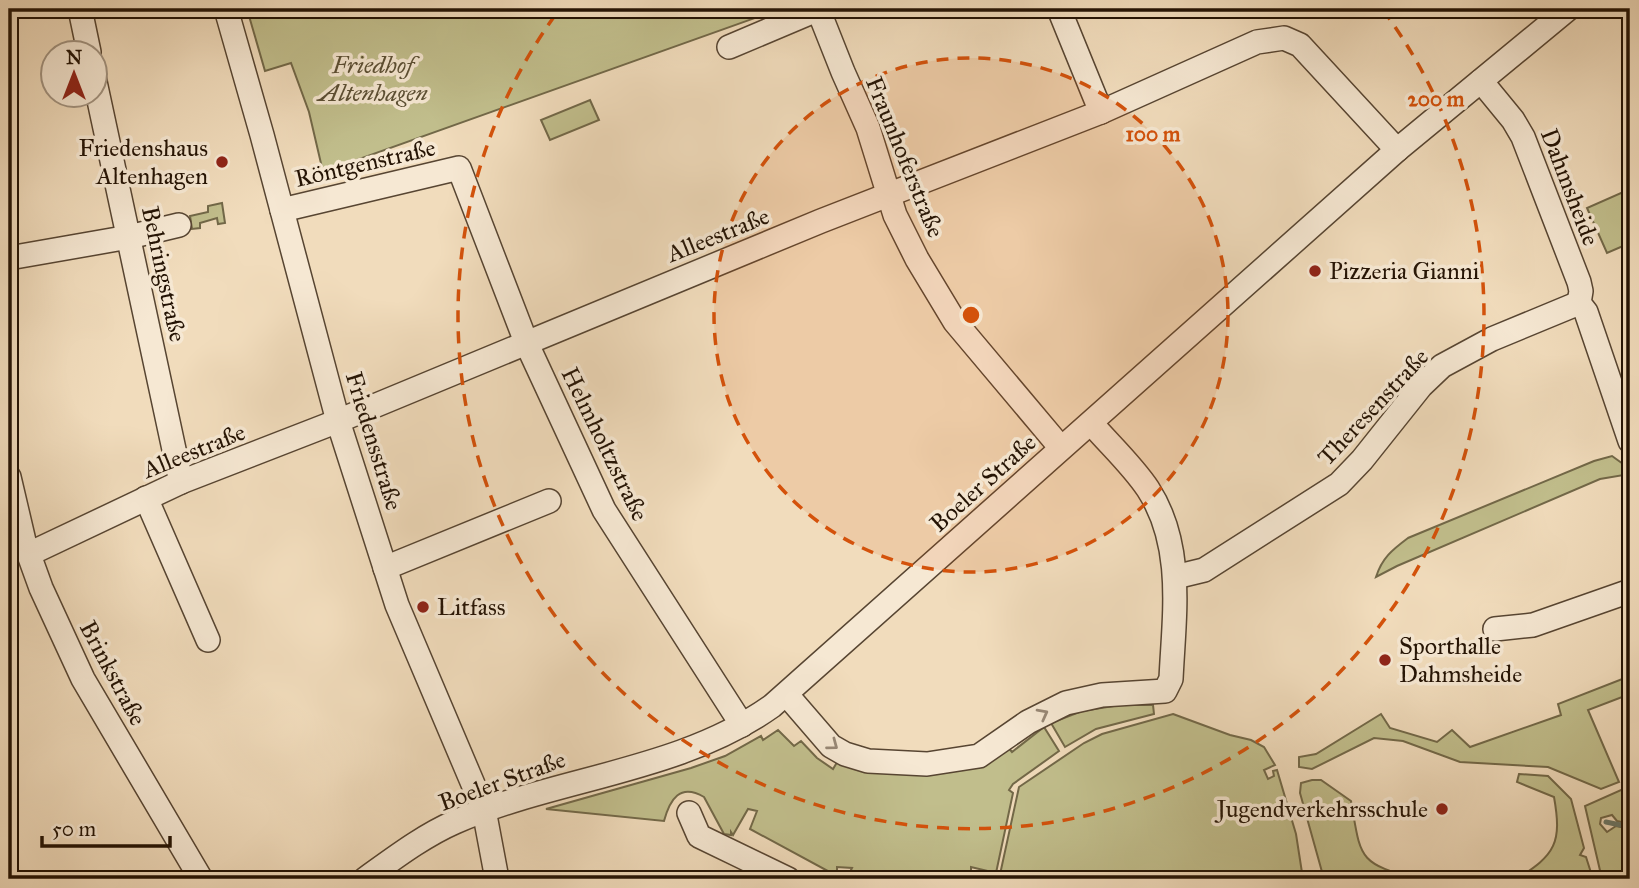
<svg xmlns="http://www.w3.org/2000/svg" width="1639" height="888" viewBox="0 0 1639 888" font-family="'IM FELL Great Primer',serif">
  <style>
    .green { fill: #c1be8c; stroke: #726848; stroke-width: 2 }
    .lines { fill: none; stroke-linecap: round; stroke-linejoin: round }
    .stream { stroke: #6b7869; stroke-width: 5 }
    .minor-casing { stroke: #574532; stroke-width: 26 }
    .minor { stroke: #f6e8d3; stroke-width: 23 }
    .oneway { stroke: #988876 }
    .ring { fill: none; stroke: #d4520b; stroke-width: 3.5; stroke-dasharray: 12 9 }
    .poi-dot { fill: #8f2418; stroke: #f6e8d3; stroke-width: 2.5 }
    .labels { text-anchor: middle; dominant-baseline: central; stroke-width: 7; stroke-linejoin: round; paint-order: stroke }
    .park-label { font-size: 24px; font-style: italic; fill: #5b4f34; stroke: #f6e8d3 }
    .poi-label { font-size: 24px; fill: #241304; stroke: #f6e8d3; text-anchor: start }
    .street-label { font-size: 24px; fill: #241304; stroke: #f6e8d3 }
    .centre { fill: #d4520b; stroke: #f6e8d3; stroke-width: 3.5 }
    .ring-label { font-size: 21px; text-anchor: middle; font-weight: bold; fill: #d4520b; stroke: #f6e8d3; stroke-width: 7; stroke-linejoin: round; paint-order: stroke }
  </style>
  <rect width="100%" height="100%" fill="#f1dcbc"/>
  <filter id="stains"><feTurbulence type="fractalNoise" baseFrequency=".00286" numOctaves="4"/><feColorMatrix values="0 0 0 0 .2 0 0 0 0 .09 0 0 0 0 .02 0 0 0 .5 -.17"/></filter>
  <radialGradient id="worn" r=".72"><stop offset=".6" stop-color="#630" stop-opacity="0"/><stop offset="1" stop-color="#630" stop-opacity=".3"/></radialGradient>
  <g class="green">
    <path d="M 247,9 L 780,9 L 323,172 L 309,112 L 291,63 L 265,71 Z"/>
    <path d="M 590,100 L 599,120 L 550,140 L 541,120 Z"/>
    <path d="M 1630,189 L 1630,243 L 1607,253 L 1587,208 Z"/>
    <path d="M 222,203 L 225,223 L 218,224 L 217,218 L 200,223 L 200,228 L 192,229 L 190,216 L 208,212 L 208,206 Z"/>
    <path d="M 1612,456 L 1630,469 L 1630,474 L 1600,479 L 1397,566 L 1376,577 C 1382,558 1392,550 1408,538 L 1594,461 Z"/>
    <path d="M 1630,676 L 1630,694 L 1588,710 L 1619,782 L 1601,789 L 1548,767 L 1460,762 L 1403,741 L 1374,738 L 1312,769 L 1299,767 L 1299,757 L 1316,754 L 1381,714 L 1390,728 L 1437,742 L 1452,730 L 1470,747 L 1561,715 L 1558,704 Z"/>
    <path d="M 1120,705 L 1153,705 L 1154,714 L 1096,729 L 1065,747 L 1051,723 L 1082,711 Z"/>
    <path d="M 1173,714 L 1230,735 L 1251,740 L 1264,747 L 1275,765 L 1264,770 L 1268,779 L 1274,776 L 1273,771 L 1277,770 L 1296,834 L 1303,879 L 999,879 L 1019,787 L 1084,743 L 1102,734 Z"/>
    <path d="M 1044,727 L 1059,751 L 1013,784 L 1009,790 L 1013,793 L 996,873 L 971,867 L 971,871 L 985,873 L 991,877 L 991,879 L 886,879 L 881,877 L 879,879 L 852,879 L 849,874 L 852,868 L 837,867 L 837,876 L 750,829 L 757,811 L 748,809 L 733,835 L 731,832 L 731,835 L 724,834 L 704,797 C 680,783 670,799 664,821 L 546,809 L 691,768 L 725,756 L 761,736 L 763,740 L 778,730 L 794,746 L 801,741 L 817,758 L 833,769 L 839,759 L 870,768 L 1007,746 L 1012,752 Z"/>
    <path d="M 1519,774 L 1548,776 L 1571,799 L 1584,848 L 1580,855 L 1586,857 L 1593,879 L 1516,879 C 1556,855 1562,842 1554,797 L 1517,782 Z"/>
    <path d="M 1312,780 L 1321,780 L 1351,801 C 1361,858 1357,863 1417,879 L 1324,879 L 1300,793 L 1301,783 Z"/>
    <path d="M 1630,786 L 1630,824 L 1617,821 L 1612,815 L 1601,818 L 1600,824 L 1607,832 L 1616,826 L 1630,829 L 1630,879 L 1602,879 L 1585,806 Z"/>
  </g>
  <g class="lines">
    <path class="stream" d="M 1606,822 L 1630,827"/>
    <defs>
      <g id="minor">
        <path d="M 80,9 L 89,52"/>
        <path d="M 226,9 L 262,135 L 338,421 L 397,605 L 484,810 L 497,879"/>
        <path d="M 818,9 L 843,72 L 868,128 L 895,215 L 917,259 L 955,322 L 1061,448"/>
        <path d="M 1059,9 L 1101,112"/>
        <path d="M 729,47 L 819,9"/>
        <path d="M 94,77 L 181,482"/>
        <path d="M 1481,81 L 1513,120 L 1523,137 L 1579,282 L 1581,291 L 1579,303 L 1586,312 L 1630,441"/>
        <path d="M 282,210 L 459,168 L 526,342 L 604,510 L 742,725"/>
        <path d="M 9,258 L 129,237 L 179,225"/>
        <path d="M 9,477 L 24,541 L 41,588 L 83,679 L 201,879"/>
        <path d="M 146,498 L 208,640"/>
        <path d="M 29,554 L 181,482 L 338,421 L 821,221 L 1101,112 L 1257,42 L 1284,38 L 1300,45 L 1397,150"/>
        <path d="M 385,568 L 549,501"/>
        <path d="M 1175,577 L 1204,570 L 1339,484 L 1362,460 L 1421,386 L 1442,366 L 1492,339 L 1579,303"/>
        <path d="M 1495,629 L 1533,625 L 1630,591"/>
        <path d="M 787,695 L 831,746 L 845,754 L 868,761 L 927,764 L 979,756 L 1028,722 L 1066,703 L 1102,695 L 1165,691 L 1171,679 C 1174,615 1185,546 1148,489 C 1132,465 1109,444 1091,423"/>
        <path d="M 689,813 L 699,836 L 788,879"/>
        <path d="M 365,879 C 393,859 423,836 455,822 C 558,777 679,772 772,706 L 1397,150 L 1568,9"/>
      </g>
    </defs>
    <use href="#minor" class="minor-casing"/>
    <use href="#minor" class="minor"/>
  </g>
  <defs><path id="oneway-chevron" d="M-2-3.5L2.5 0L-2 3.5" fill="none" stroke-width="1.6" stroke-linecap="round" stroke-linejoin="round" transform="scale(1.75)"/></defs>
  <g class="oneway">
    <use href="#oneway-chevron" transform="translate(1043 714) rotate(-28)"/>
    <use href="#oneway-chevron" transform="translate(833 745) rotate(37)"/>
  </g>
  <circle cx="971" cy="315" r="257" fill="#d4520b" fill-opacity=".12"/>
  <g class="ring">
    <circle cx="971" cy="315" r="257"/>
    <path d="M1383 10A513 513 0 1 1 559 10"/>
  </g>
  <g class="poi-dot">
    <circle cx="222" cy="162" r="7"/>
    <circle cx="1315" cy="271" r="7"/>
    <circle cx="423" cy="607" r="7"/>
    <circle cx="1385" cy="660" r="7"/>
    <circle cx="1442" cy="809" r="7"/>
  </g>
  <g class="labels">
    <g class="park-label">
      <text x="373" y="65">Friedhof<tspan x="373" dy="28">Altenhagen</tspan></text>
    </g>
    <g class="poi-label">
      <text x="208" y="148" text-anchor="end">Friedenshaus<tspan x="208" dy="28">Altenhagen</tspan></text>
      <text x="1329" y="271">Pizzeria Gianni</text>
      <text x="437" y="607">Litfass</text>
      <text x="1399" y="646">Sporthalle<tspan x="1399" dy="28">Dahmsheide</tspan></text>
      <text x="1428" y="809" text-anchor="end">Jugendverkehrsschule</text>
    </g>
    <g class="street-label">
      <text transform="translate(905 157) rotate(68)">Fraunhoferstraße</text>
      <text transform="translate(365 163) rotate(-13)">Röntgenstraße</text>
      <text transform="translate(1570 187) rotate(69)">Dahmsheide</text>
      <text transform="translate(718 235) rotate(-22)">Alleestraße</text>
      <text transform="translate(164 274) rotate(78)">Behringstraße</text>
      <text transform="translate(1373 407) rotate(-47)">Theresenstraße</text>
      <text transform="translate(374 441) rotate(73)">Friedensstraße</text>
      <text transform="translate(605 444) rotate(64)">Helmholtzstraße</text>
      <text transform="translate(194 451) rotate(-22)">Alleestraße</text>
      <text transform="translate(983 483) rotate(-42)">Boeler Straße</text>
      <text transform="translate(113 673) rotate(62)">Brinkstraße</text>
      <text transform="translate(502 781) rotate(-20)">Boeler Straße</text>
    </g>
  </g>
  <circle cx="971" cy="315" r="10" class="centre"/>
  <g class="ring-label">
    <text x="1436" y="106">200 m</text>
    <text x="1153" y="141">100 m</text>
  </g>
  <rect width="1639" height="888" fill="none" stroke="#f1dcbc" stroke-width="35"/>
  <rect x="10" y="10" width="1618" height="867" fill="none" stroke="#241304" stroke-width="3.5"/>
  <rect x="18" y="18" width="1604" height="853" fill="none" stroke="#241304" stroke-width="2"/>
  <g transform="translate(74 74)"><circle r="33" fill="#f6e8d3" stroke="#a29380" stroke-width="2"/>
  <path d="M0-5L12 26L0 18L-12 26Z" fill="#8f2418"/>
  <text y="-10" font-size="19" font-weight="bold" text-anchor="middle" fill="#241304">N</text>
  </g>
  <path d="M42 836v10h128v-10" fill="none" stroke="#241304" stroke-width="3.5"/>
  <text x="52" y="836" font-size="21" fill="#241304" stroke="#f6e8d3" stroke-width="5" paint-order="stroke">50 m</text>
  <rect width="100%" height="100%" filter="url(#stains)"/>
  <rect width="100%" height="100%" fill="url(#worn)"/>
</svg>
